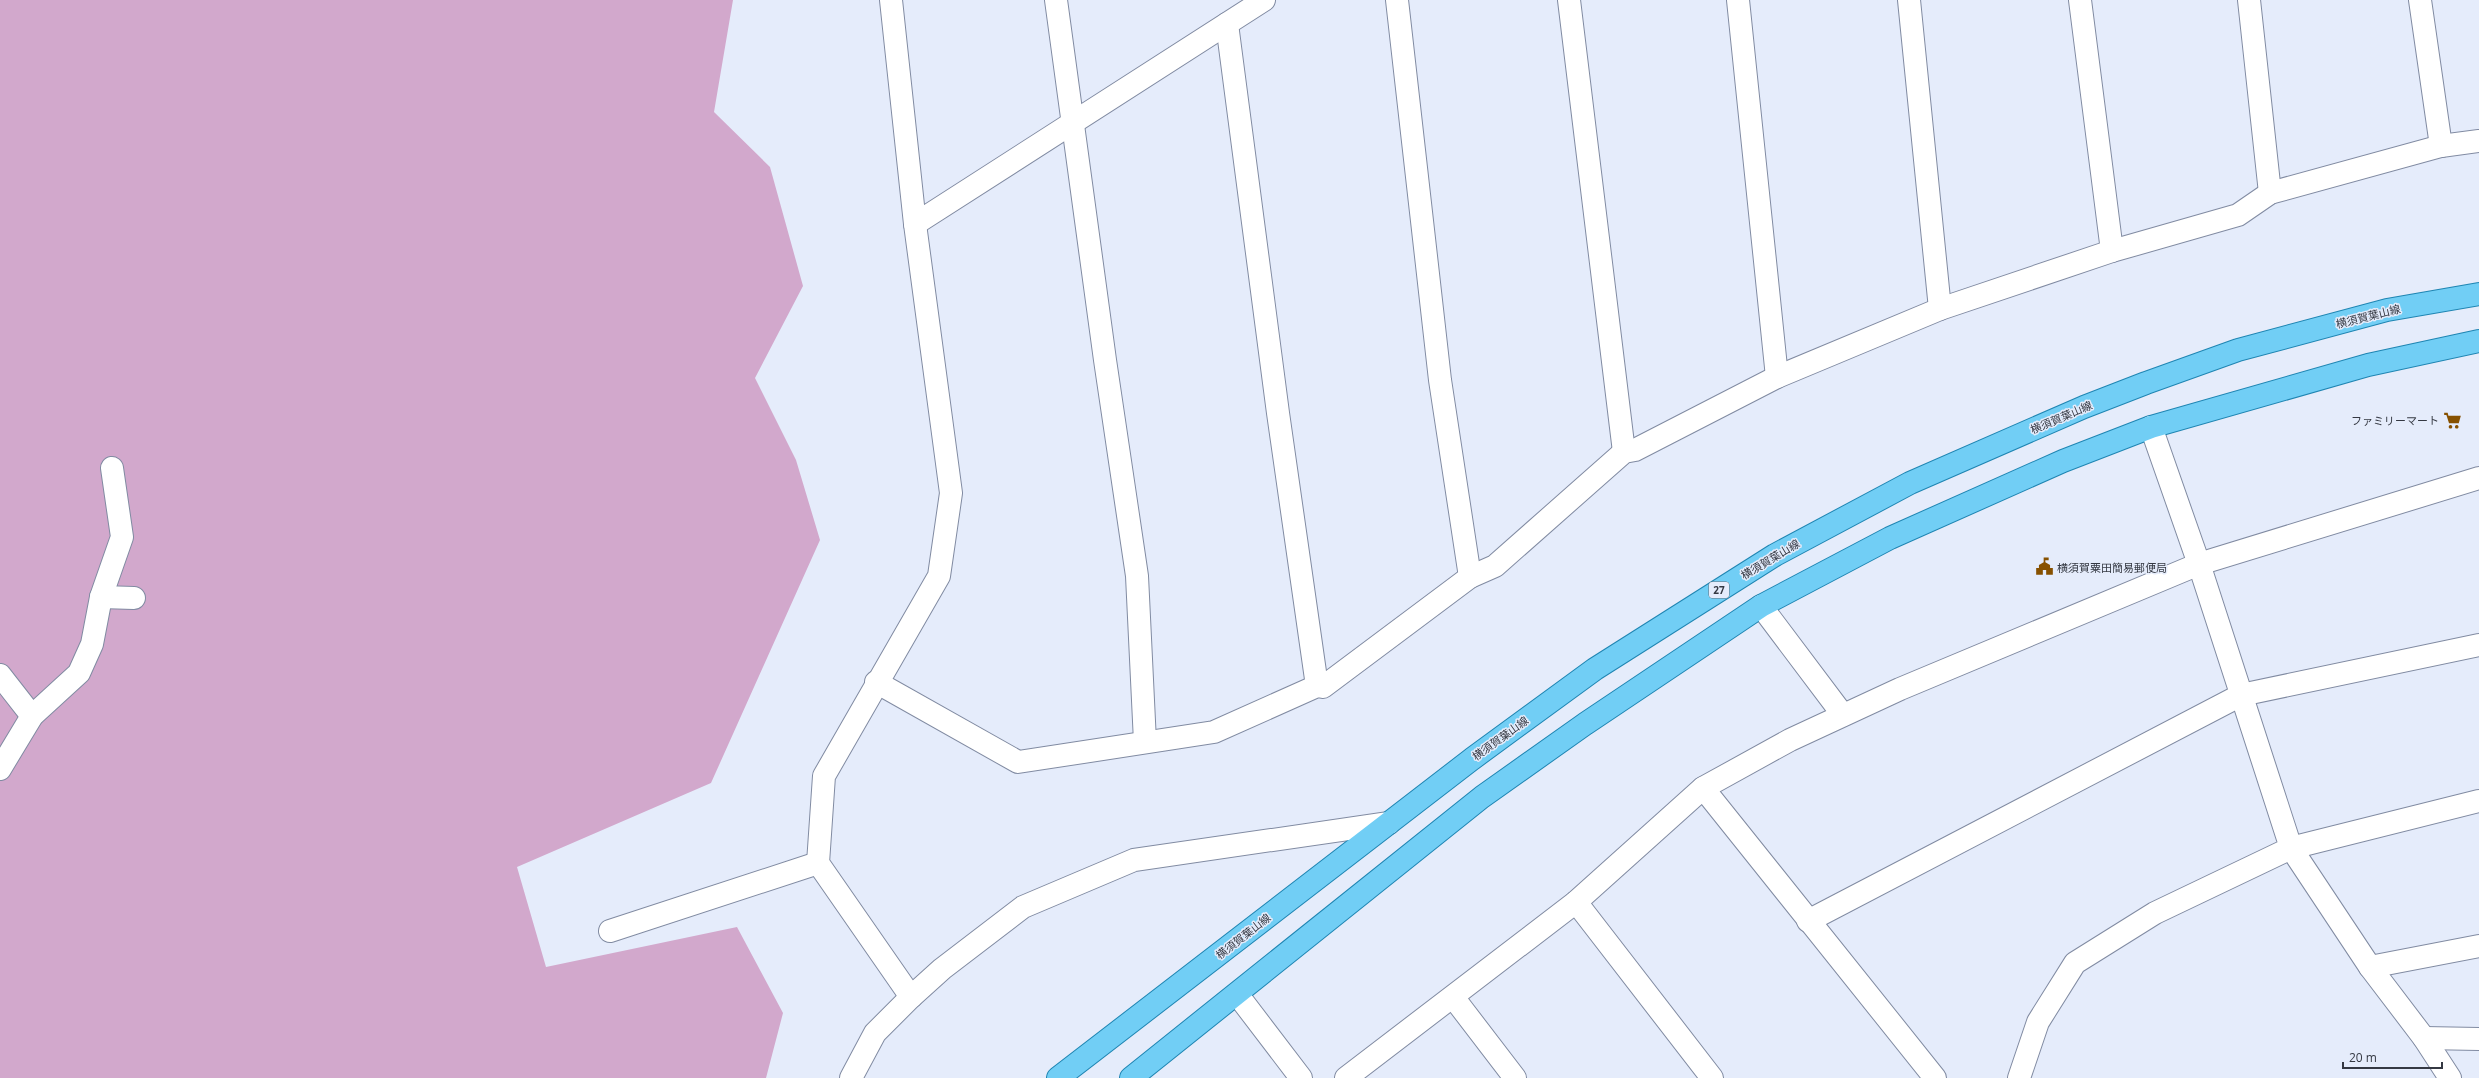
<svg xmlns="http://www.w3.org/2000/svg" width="2479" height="1078" viewBox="0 0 2479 1078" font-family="'Open Sans','Noto Sans JP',sans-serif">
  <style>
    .forest { fill: #d2a8cc }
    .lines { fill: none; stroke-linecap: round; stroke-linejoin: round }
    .minor-casing { stroke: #818ba2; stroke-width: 24 }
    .primary-casing { stroke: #1f85b2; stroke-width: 24 }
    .minor { stroke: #fff; stroke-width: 22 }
    .primary { stroke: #71cef5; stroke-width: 22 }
    .labels { text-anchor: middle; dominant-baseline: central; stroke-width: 3; stroke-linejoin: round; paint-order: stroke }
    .shield { fill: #e5ecfb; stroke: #696e7a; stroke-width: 1 }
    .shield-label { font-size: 10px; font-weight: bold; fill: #343842 }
    .street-label { font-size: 11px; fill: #343842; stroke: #e5ecfb }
    .poi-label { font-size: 11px; fill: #343842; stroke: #e5ecfb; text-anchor: end }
  </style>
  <rect width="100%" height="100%" fill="#e5ecfb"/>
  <path class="forest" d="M 0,0 L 733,0 L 714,112 L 770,167 L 803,286 L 755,378 L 796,460 L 820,540 L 711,783 L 517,867 L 546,967 L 737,927 L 783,1013 L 766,1078 L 0,1078 Z"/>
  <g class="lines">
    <defs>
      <g id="minor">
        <path d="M 891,0 L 915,224 L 951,493 L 939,576 L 824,776 L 818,863 L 911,997"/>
        <path d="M 1056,0 L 1105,360 L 1137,576 L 1145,742"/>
        <path d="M 1397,0 L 1440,380 L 1470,577"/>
        <path d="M 1569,0 L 1624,452"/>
        <path d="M 1738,0 L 1777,377"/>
        <path d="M 1909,0 L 1940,309"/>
        <path d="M 2080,0 L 2112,251"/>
        <path d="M 2249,0 L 2270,193"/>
        <path d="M 2420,0 L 2441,146"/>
        <path d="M 1227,24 L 1278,413 L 1317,686"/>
        <path d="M 915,224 L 1264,0"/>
        <path d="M 101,597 L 134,598"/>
        <path d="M 1761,606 L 1843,715"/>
        <path d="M 0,675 L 32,716"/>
        <path d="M 876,682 L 1018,762 L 1214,732 L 1317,686 L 1323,687 L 1470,577 L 1495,566 L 1624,452 L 1635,450 L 1777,377 L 1940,309 L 2112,251 L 2238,215 L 2270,193 L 2441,146 L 2479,141"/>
        <path d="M 0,769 L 32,716 L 79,673 L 92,644 L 101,597 L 122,537 L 112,468"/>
        <path d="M 1703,788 L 1935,1078"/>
        <path d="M 1576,902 L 1712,1078"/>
        <path d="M 1808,921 L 2241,695 L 2479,645"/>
        <path d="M 610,931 L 818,863"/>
        <path d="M 2370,967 L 2479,946"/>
        <path d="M 1237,994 L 1301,1078"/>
        <path d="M 1453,997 L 1515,1078"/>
        <path d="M 2424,1038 L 2479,1039"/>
        <path d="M 851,1078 L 875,1033 L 911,997 L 942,969 L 1023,907 L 1134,860 L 1389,823"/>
        <path d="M 1346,1078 L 1576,902 L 1703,788 L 1790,740 L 1900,689 L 2199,564 L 2479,478"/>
        <path d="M 2019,1078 L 2038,1022 L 2075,963 L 2155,913 L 2291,848 L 2199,564 L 2151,427"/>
        <path d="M 2450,1078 L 2424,1038 L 2370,967 L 2291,848 L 2479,801"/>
      </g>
      <g id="primary">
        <path d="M 1058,1078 L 1472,759 L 1595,669 L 1775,555 L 1910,483 L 2084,407 L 2146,383 L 2238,350 L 2387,310 L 2479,294"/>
        <path d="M 1131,1078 L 1482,797 L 1585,724 L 1761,606 L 1890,538 L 2063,461 L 2151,427 L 2368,365 L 2479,341"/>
      </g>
    </defs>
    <use href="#minor" class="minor-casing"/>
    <use href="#primary" class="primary-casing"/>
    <use href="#minor" class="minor"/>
    <use href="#primary" class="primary"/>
  </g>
  <defs>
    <symbol id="supermarket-bare" viewBox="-9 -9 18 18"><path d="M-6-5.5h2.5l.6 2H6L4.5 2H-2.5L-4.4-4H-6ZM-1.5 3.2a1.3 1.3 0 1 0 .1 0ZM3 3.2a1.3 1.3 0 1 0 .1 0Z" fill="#875100" stroke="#e5ecfb" stroke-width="2.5" paint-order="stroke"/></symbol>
    <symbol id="civic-bare" viewBox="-9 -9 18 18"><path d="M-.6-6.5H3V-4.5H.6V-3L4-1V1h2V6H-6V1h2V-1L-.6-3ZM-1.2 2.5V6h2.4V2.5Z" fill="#875100" stroke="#e5ecfb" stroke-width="2.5" paint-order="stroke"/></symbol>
  </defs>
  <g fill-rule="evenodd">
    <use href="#supermarket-bare" x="2440" y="408" width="25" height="25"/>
    <use href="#civic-bare" x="2032" y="554" width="25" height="25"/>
  </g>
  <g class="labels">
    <rect class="shield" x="1709" y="582" width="20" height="16" rx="3"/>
    <g class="shield-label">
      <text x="1719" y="590">27</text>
    </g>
    <g class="street-label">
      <text transform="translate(2368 316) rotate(-14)">横須賀葉山線</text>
      <text transform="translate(2061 417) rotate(-23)">横須賀葉山線</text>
      <text transform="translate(1770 559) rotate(-31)">横須賀葉山線</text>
      <text transform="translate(1500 738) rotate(-36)">横須賀葉山線</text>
      <text transform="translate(1243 936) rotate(-38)">横須賀葉山線</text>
    </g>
    <g class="poi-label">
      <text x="2439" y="420">ファミリーマート</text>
      <text x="2057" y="567" text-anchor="start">横須賀粟田簡易郵便局</text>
    </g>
  </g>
  <path d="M2343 1062v6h99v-6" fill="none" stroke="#343842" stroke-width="2"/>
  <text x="2349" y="1062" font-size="12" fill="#343842" stroke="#e5ecfb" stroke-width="3" paint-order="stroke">20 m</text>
</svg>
